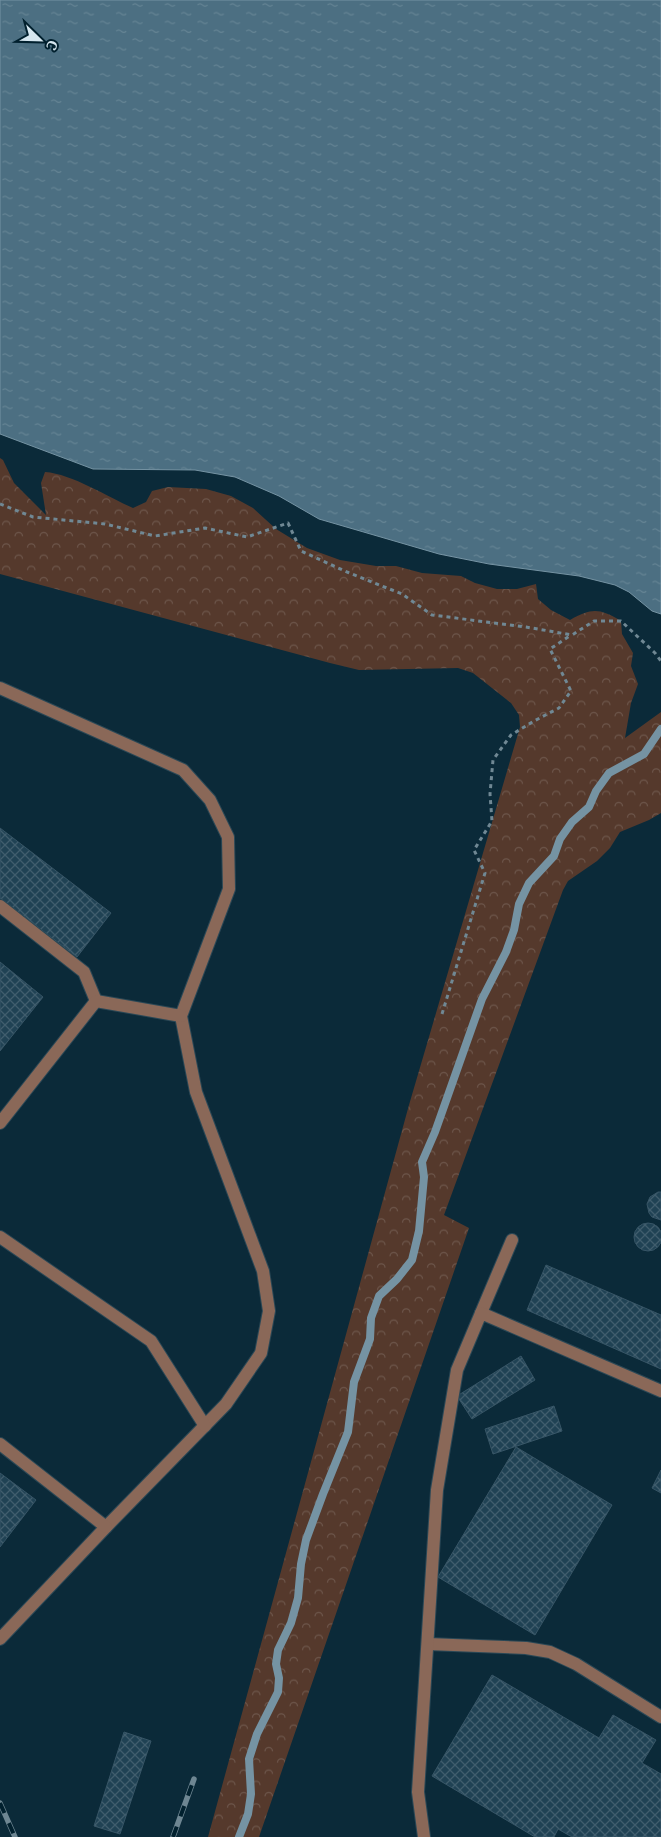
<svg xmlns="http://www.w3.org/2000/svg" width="661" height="1837" viewBox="0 0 661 1837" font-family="'Noto Serif',serif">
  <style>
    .forest { fill: url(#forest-crowns) }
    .water { fill: url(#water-ripples); stroke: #7593a3 }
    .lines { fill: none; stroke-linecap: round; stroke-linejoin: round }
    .stream { stroke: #7593a3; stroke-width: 8 }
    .building { fill: url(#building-cross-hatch); stroke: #375566 }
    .minor-casing { stroke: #2b4856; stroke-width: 14 }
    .path { stroke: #708894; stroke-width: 3; stroke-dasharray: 4 4; stroke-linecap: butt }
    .minor { stroke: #8a6858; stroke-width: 12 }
    .rail-casing { stroke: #6e8692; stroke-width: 5.5 }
    .rail { stroke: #01202e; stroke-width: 4; stroke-dasharray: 11; stroke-linecap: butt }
  </style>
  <defs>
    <pattern id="forest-crowns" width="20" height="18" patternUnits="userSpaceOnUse" patternTransform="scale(1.25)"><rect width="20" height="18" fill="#55392c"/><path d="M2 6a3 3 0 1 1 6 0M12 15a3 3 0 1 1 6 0" fill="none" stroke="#6d564b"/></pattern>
    <pattern id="water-ripples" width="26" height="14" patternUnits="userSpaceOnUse" patternTransform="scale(1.25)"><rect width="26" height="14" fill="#4c6f82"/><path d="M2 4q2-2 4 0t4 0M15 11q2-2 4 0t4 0" fill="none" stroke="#658494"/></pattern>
    <pattern id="building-cross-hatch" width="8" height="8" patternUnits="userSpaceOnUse" patternTransform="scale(1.25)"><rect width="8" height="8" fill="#204254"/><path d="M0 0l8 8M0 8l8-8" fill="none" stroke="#405d6d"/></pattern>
  </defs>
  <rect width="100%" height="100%" fill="#0b2a39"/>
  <path class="forest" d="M 0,458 L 3,460 L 14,483 L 46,515 L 41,483 L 45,472 C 72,474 108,497 133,508 L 146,502 L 152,491 L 168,487 L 206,489 L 231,496 L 253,508 L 276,529 L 307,548 L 340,560 L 376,566 L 396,566 L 422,573 L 461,576 L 475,583 L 497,589 L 517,589 L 536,584 L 538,599 L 551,610 L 570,620 C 592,608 599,608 621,621 L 622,634 L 633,653 L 631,666 L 638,684 L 631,703 L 625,738 L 661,712 L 661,813 L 649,820 L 620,832 L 610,848 L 597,861 L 568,881 L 563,890 L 444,1215 L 469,1228 L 259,1837 L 208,1837 L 409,1105 L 520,727 L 519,715 L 511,703 L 473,673 L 458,668 L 359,670 L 330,663 L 0,574 Z"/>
  <path class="water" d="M 0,0 L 661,0 L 661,614 L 652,611 L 629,592 L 615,585 L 579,576 L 489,564 L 439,554 L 319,519 L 279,496 L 235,477 L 195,470 L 93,469 L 0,434 Z"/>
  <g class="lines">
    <path class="stream" d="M 239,1837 L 248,1814 L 251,1794 L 249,1759 L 257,1734 L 278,1692 L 279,1678 L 276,1664 L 278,1650 L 291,1623 L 298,1598 L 301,1564 L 306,1540 L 323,1494 L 348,1432 L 354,1382 L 370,1339 L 371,1318 L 379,1296 L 397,1279 L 412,1260 L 419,1231 L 424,1177 L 422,1162 L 435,1132 L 482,999 L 506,952 L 514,930 L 519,904 L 529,883 L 554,856 L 560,839 L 572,822 L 589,807 L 596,791 L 609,773 L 644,754 L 661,729"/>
  </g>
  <g class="building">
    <path d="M 0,828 L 111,913 L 77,957 L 0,898 Z"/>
    <path d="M 0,962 L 43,997 L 0,1051 Z"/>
    <path d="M 658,1192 L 661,1192 L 661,1220 L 652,1217 L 649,1213 L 647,1204 L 650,1197 Z"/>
    <circle cx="648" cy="1237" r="14"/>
    <path d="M 546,1265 L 661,1315 L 661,1369 L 527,1310 Z"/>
    <path d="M 521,1356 L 535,1380 L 472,1419 L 457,1396 Z"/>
    <path d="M 554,1406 L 562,1431 L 493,1454 L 485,1429 Z"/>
    <path d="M 516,1447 L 612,1505 L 535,1635 L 438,1577 Z"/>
    <path d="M 661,1470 L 661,1493 L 652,1488 Z"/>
    <path d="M 0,1473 L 36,1500 L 0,1547 Z"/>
    <path d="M 492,1675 L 599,1738 L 613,1715 L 656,1740 L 642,1763 L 661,1774 L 661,1837 L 572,1837 L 558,1829 L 554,1837 L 535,1837 L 432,1776 Z"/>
    <path d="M 124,1732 L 151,1741 L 120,1834 L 94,1826 Z"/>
  </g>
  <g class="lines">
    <defs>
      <g id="minor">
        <path d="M 0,688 L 183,770 L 210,800 L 228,837 L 229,889 L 181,1016 L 196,1092 L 263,1271 L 269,1311 L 261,1353 L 226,1404 L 106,1527 L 0,1639"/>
        <path d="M 0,906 L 84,972 L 96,1001"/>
        <path d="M 0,1123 L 96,1001 L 181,1016"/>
        <path d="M 0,1237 L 151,1341 L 205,1426"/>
        <path d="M 481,1313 L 512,1240"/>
        <path d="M 0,1444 L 106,1527"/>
        <path d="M 428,1644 L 526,1648 L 550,1652 L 576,1664 L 661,1717"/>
        <path d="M 424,1837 L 418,1792 L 437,1490 L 457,1370 L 481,1313 L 661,1391"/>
      </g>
    </defs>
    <use href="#minor" class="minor-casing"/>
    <g class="path">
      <path d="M 0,504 L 33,517 L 105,524 L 155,536 L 205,528 L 247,537 L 288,523 L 301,551 L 347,572 L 402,594 L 432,615 L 526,627 L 572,635 L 594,621 L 621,621 L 655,653 L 661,661"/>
      <path d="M 442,1014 L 485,873 L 474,850 L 492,821 L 490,794 L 493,760 L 511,735 L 534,721 L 559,708 L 571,691 L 550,649 L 571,635"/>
    </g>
    <use href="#minor" class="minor"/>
    <defs>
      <g id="rail">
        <path d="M 0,1803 L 15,1837"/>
        <path d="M 173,1837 L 194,1779"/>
      </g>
    </defs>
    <use href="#rail" class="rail-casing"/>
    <use href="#rail" class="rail"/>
  </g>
  <g transform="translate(40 40) rotate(113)" stroke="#01202e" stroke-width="4" paint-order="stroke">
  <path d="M0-4L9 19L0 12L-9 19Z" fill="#d6e7f0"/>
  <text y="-8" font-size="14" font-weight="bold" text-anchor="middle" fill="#d6e7f0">С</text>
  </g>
</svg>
